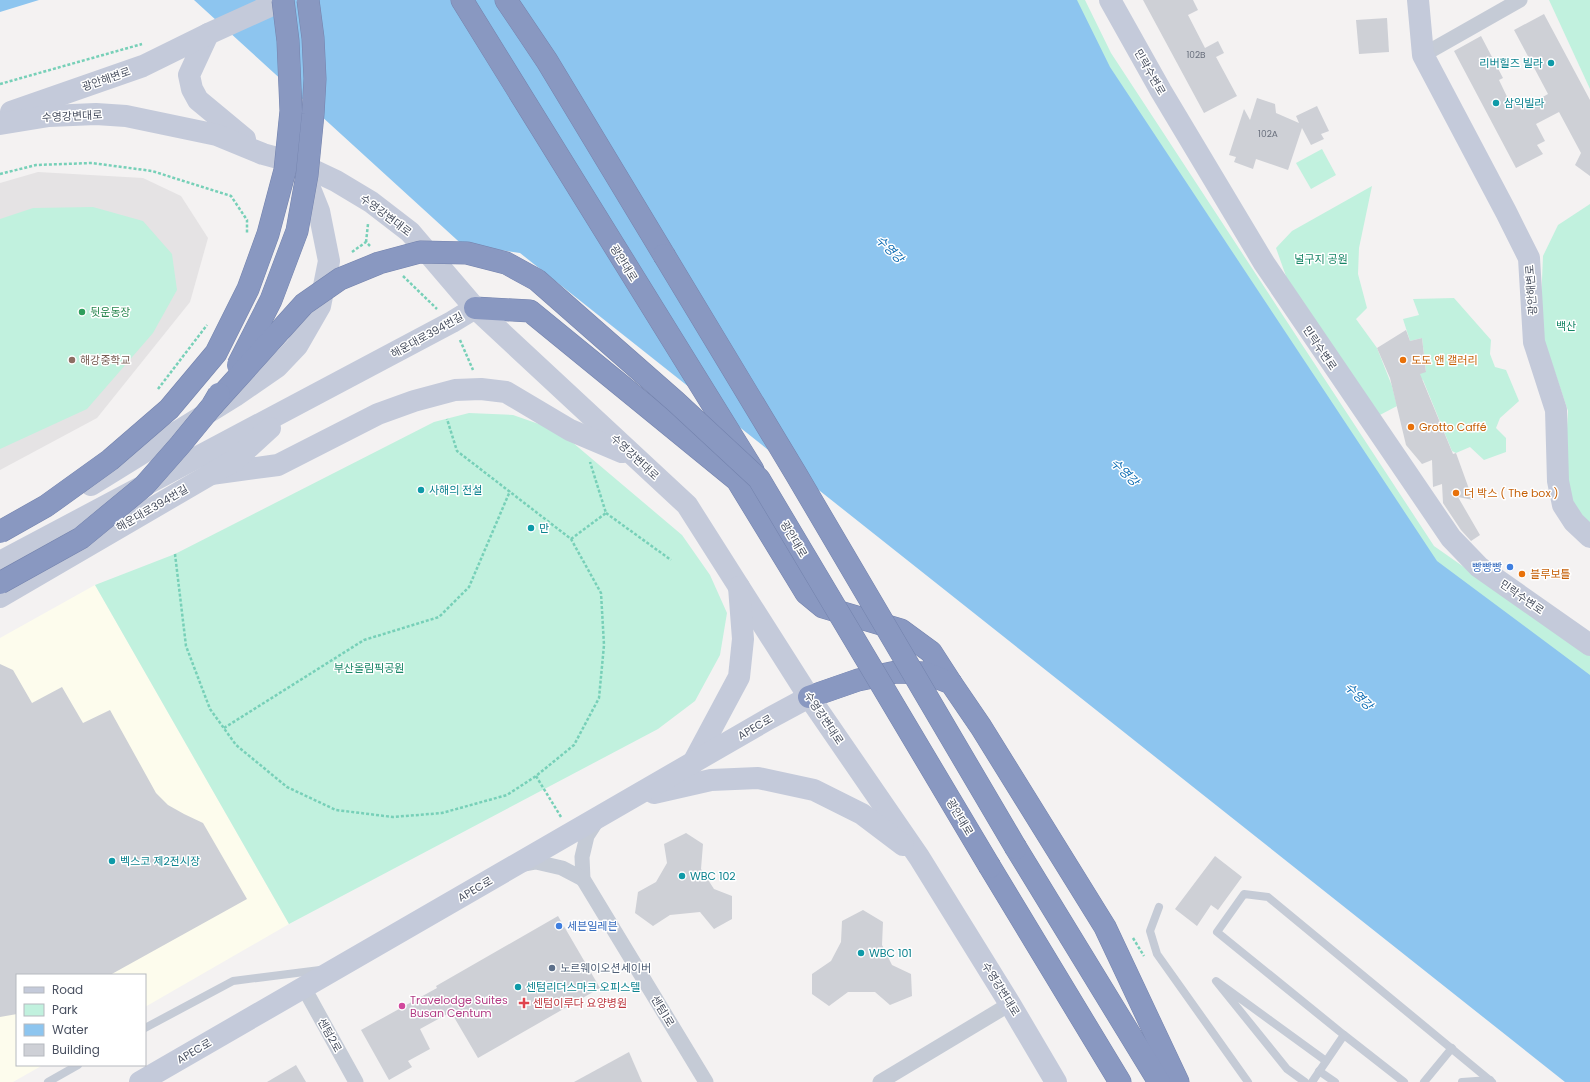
<svg xmlns="http://www.w3.org/2000/svg" width="1590" height="1082" viewBox="0 0 1590 1082" font-family="Poppins,'Noto Sans KR',sans-serif">
  <style>
    .commercial { fill: #fdfced }
    .education { fill: #e5e3e4 }
    .green { fill: #c1f1de }
    .water { fill: #8dc5ef }
    .building { fill: #ced0d6 }
    .lines { fill: none; stroke-linecap: round; stroke-linejoin: round }
    .highway-casing { stroke: #7483ad; stroke-width: 23 }
    .path { stroke: #77d0b8; stroke-width: 2.5; stroke-dasharray: 3 2; stroke-linecap: butt }
    .lane { stroke: #c5cbd6; stroke-width: 8 }
    .street { stroke: #c5cbd6; stroke-width: 15 }
    .secondary { stroke: #c4cada; stroke-width: 22 }
    .highway { stroke: #8998c1; stroke-width: 22 }
    .highway-bridge-casing { stroke: #7483ad; stroke-width: 23; stroke-linecap: butt }
    .highway-bridge { stroke: #8998c1; stroke-width: 22 }
    .culture-dot { fill: #0f9aa8; stroke: #fff; stroke-width: 1.5 }
    .leisure-dot { fill: #2e9e5b; stroke: #fff; stroke-width: 1.5 }
    .education-dot { fill: #8d6e63; stroke: #fff; stroke-width: 1.5 }
    .food-dot { fill: #e8710a; stroke: #fff; stroke-width: 1.5 }
    .shop-dot { fill: #3f7fe0; stroke: #fff; stroke-width: 1.5 }
    .service-dot { fill: #5c6f8a; stroke: #fff; stroke-width: 1.5 }
    .health-dot { fill: #e0444e; stroke: #fff; stroke-width: 1.5 }
    .hotel-dot { fill: #d1479c; stroke: #fff; stroke-width: 1.5 }
    .labels { text-anchor: middle; dominant-baseline: central; stroke-width: 3; stroke-linejoin: round; paint-order: stroke }
    .number-label { font-size: 9px; fill: #6a707e }
    .culture-label { font-size: 11px; fill: #0d838f; stroke: #fff; text-anchor: start }
    .street-label { font-size: 11px; fill: #495060; stroke: #fff }
    .park-label { font-size: 11px; fill: #168565; stroke: #fff }
    .leisure-label { font-size: 11px; fill: #27864d; stroke: #fff; text-anchor: start }
    .education-label { font-size: 11px; fill: #785e54; stroke: #fff; text-anchor: start }
    .food-label { font-size: 11px; fill: #c56008; stroke: #fff; text-anchor: start }
    .shop-label { font-size: 11px; fill: #366cbe; stroke: #fff; text-anchor: end }
    .service-label { font-size: 11px; fill: #4e5e75; stroke: #fff; text-anchor: start }
    .hotel-label { font-size: 11px; fill: #b23c85; stroke: #fff; text-anchor: start }
    .health-label { font-size: 11px; fill: #be3a42; stroke: #fff; text-anchor: start }
    .water-label { font-size: 12px; font-style: italic; fill: #096ab2; stroke: #fff }
  </style>
  <rect width="100%" height="100%" fill="#f4f2f2"/>
  <path class="commercial" d="M 95,585 L 289,924 L 145,1007 L 145,975 L 17,975 L 17,1065 L 43,1065 L 13,1082 L 0,1082 L 0,638 Z"/>
  <path class="education" d="M 38,172 L 143,178 L 181,196 L 208,238 L 190,302 L 97,418 L 0,470 L 0,183 Z"/>
  <g class="green">
    <path d="M 1047,0 L 1085,0 L 1111,53 L 1434,546 L 1590,656 L 1590,701 L 1422,575 Z"/>
    <path d="M 1549,0 L 1590,0 L 1590,89 Z"/>
    <path d="M 1322,149 L 1336,175 L 1311,189 L 1296,163 Z"/>
    <path d="M 1372,186 L 1359,248 L 1358,274 L 1367,308 L 1356,319 L 1377,348 L 1392,386 L 1397,406 L 1378,416 L 1287,279 L 1276,248 L 1292,231 Z"/>
    <path d="M 1590,204 L 1590,527 L 1574,512 L 1565,465 L 1568,411 L 1540,328 L 1543,256 L 1558,225 Z"/>
    <path d="M 93,207 L 143,221 L 172,254 L 177,290 L 153,333 L 87,409 L 0,449 L 0,219 L 33,208 Z"/>
    <path d="M 1454,298 L 1491,340 L 1490,354 L 1495,367 L 1506,370 L 1519,401 L 1500,418 L 1496,428 L 1506,438 L 1506,452 L 1484,460 L 1470,447 L 1456,453 L 1452,451 L 1423,380 L 1413,376 L 1426,371 L 1422,338 L 1410,341 L 1403,319 L 1419,315 L 1413,299 Z"/>
    <path d="M 469,413 L 513,415 L 559,431 L 682,535 L 710,575 L 727,613 L 720,655 L 695,701 L 658,729 L 289,924 L 95,585 L 175,554 L 434,422 Z"/>
  </g>
  <g class="water">
    <path d="M 0,0 L 39,0 L 0,12 Z"/>
    <path d="M 194,0 L 1077,0 L 1110,67 L 1437,561 L 1590,675 L 1590,1082 L 1565,1082 L 520,253 L 494,249 L 479,260 Z"/>
  </g>
  <g class="building">
    <path d="M 1143,0 L 1193,0 L 1198,10 L 1188,15 L 1205,48 L 1218,41 L 1224,53 L 1216,57 L 1237,96 L 1204,113 Z"/>
    <path d="M 1544,14 L 1590,100 L 1590,176 L 1575,165 L 1581,153 L 1559,112 L 1536,124 L 1545,141 L 1537,145 L 1543,154 L 1516,168 L 1454,51 L 1481,36 L 1503,78 L 1499,80 L 1511,105 L 1519,101 L 1523,108 L 1548,94 L 1514,30 Z"/>
    <path d="M 1387,18 L 1389,52 L 1359,54 L 1356,20 Z"/>
    <path d="M 1257,98 L 1275,104 L 1276,113 L 1299,123 L 1296,116 L 1317,106 L 1329,131 L 1321,134 L 1324,139 L 1311,145 L 1302,128 L 1288,170 L 1256,159 L 1253,169 L 1234,162 L 1236,157 L 1229,155 L 1244,109 L 1250,120 Z"/>
    <path d="M 1406,330 L 1410,341 L 1422,338 L 1426,372 L 1420,374 L 1453,454 L 1456,453 L 1473,500 L 1458,497 L 1480,535 L 1471,541 L 1461,530 L 1443,503 L 1442,484 L 1433,487 L 1432,460 L 1422,464 L 1406,445 L 1390,378 L 1377,348 Z"/>
    <path d="M 0,664 L 13,670 L 32,703 L 62,687 L 83,723 L 110,710 L 156,793 L 168,805 L 184,814 L 203,823 L 247,899 L 110,975 L 17,975 L 17,1014 L 0,1017 Z"/>
    <path d="M 686,833 L 703,844 L 701,869 L 714,889 L 732,896 L 732,919 L 714,929 L 700,912 L 670,915 L 653,926 L 635,913 L 638,892 L 656,882 L 667,863 L 664,844 Z"/>
    <path d="M 1215,856 L 1242,877 L 1218,910 L 1211,905 L 1197,926 L 1175,909 Z"/>
    <path d="M 863,910 L 883,922 L 882,945 L 892,965 L 911,974 L 912,996 L 890,1005 L 875,992 L 848,992 L 829,1006 L 812,994 L 812,974 L 831,961 L 841,942 L 842,921 Z"/>
    <path d="M 558,916 L 600,988 L 478,1058 L 451,1012 L 420,1029 L 430,1049 L 408,1061 L 412,1067 L 389,1080 L 361,1030 L 437,988 L 436,986 Z"/>
    <path d="M 629,1052 L 642,1082 L 574,1082 Z"/>
    <path d="M 296,1065 L 306,1082 L 267,1082 Z"/>
  </g>
  <g class="lines">
    <defs>
      <g id="highway">
        <path d="M 462,0 L 753,470"/>
        <path d="M 506,0 L 547,61 L 664,255"/>
        <path d="M 475,308 L 530,311 L 737,480 L 806,593 L 823,607 L 901,630 L 931,652 L 951,683"/>
        <path d="M 809,697 L 858,680 L 896,672 L 925,673 L 951,683 L 981,727 L 1105,927 L 1178,1082"/>
        <path d="M 1016,848 L 1159,1082"/>
        <path d="M 990,867 L 1120,1082"/>
      </g>
    </defs>
    <use href="#highway" class="highway-casing"/>
    <g class="path">
      <path d="M 0,84 L 142,44"/>
      <path d="M 0,174 L 36,165 L 92,163 L 152,171 L 231,196 L 247,220 L 247,234"/>
      <path d="M 366,242 L 368,224"/>
      <path d="M 352,252 L 366,242 L 370,246"/>
      <path d="M 403,276 L 437,309"/>
      <path d="M 460,340 L 473,370"/>
      <path d="M 158,389 L 207,325"/>
      <path d="M 606,513 L 671,560"/>
      <path d="M 571,539 L 606,513 L 590,462"/>
      <path d="M 175,554 L 186,646 L 210,709 L 236,745 L 287,787 L 336,810 L 393,817 L 442,813 L 507,795 L 536,776 L 574,745 L 599,698 L 604,645 L 601,593 L 571,539 L 457,451 L 447,419"/>
      <path d="M 224,728 L 364,640 L 439,617 L 469,587 L 510,491"/>
      <path d="M 536,776 L 561,817"/>
      <path d="M 1133,938 L 1144,956"/>
    </g>
    <g class="lane">
      <path d="M 1159,907 L 1150,931 L 1157,954 L 1248,1082"/>
      <path d="M 145,1028 L 233,981 L 320,970"/>
      <path d="M 1344,1035 L 1404,1082"/>
      <path d="M 1319,1071 L 1335,1082"/>
      <path d="M 48,1082 L 78,1065"/>
      <path d="M 1305,1082 L 1287,1069 L 1216,981 L 1326,1061"/>
      <path d="M 1312,1082 L 1344,1035 L 1217,932 L 1244,894 L 1268,897 L 1492,1082"/>
      <path d="M 1424,1082 L 1452,1048"/>
      <path d="M 1462,1082 L 1490,1080"/>
    </g>
    <g class="street">
      <path d="M 1423,55 L 1520,0"/>
      <path d="M 598,819 L 587,836 L 582,857 L 583,879 L 706,1082"/>
      <path d="M 520,865 L 536,862 L 562,868 L 583,879"/>
      <path d="M 304,988 L 356,1082"/>
      <path d="M 880,1082 L 1010,1004"/>
    </g>
    <g class="secondary">
      <path d="M 1110,0 L 1161,91 L 1264,263 L 1451,538 L 1479,567 L 1590,645"/>
      <path d="M 1418,0 L 1423,55 L 1506,212 L 1529,258 L 1534,342 L 1556,410 L 1558,481 L 1563,505 L 1574,522 L 1590,537"/>
      <path d="M 208,34 L 189,75 L 192,89 L 198,100 L 245,139"/>
      <path d="M 11,112 L 143,66 L 208,34 L 283,0"/>
      <path d="M 0,124 L 49,116 L 96,114 L 126,116 L 217,135 L 263,154 L 300,164 L 336,181 L 371,202 L 410,232 L 475,308 L 687,505 L 809,697 L 919,857 L 1010,1004 L 1056,1082"/>
      <path d="M 211,474 L 278,465 L 378,414 L 414,401 L 455,390 L 481,389 L 506,392 L 570,430 L 622,452"/>
      <path d="M 91,485 L 235,396 L 277,367 L 297,346 L 320,306 L 329,261 L 319,211 L 303,171"/>
      <path d="M 0,562 L 452,322 L 475,308"/>
      <path d="M 0,597 L 235,460 L 270,428"/>
      <path d="M 693,763 L 739,677 L 743,639 L 739,587"/>
      <path d="M 654,793 L 711,780 L 758,778 L 814,790 L 862,814 L 903,845"/>
      <path d="M 140,1082 L 770,718 L 809,697"/>
    </g>
    <use href="#highway" class="highway"/>
    <defs>
      <g id="highway-bridge">
        <path d="M 664,255 L 796,474 L 1016,848"/>
        <path d="M 238,365 L 271,300 L 297,231 L 307,175 L 313,114 L 315,79 L 313,38 L 308,0"/>
        <path d="M 212,406 L 304,304 L 340,279 L 379,263 L 420,252 L 467,253 L 506,263 L 537,280 L 676,402 L 759,479 L 990,867"/>
        <path d="M 0,532 L 46,506 L 110,460 L 169,409 L 216,353 L 248,289 L 268,234 L 285,170 L 291,111 L 288,41 L 283,0"/>
        <path d="M 0,583 L 81,538 L 144,486 L 180,445 L 212,406 L 219,394"/>
      </g>
    </defs>
    <use href="#highway-bridge" class="highway-bridge-casing"/>
    <use href="#highway-bridge" class="highway-bridge"/>
  </g>
  <g class="culture-dot">
    <circle cx="1551" cy="63" r="4"/>
    <circle cx="1496" cy="103" r="4"/>
    <circle cx="421" cy="490" r="4"/>
    <circle cx="531" cy="528" r="4"/>
    <circle cx="112" cy="861" r="4"/>
    <circle cx="682" cy="876" r="4"/>
    <circle cx="861" cy="953" r="4"/>
    <circle cx="518" cy="987" r="4"/>
  </g>
  <circle class="leisure-dot" cx="82" cy="312" r="4"/>
  <circle class="education-dot" cx="72" cy="360" r="4"/>
  <g class="food-dot">
    <circle cx="1403" cy="360" r="4"/>
    <circle cx="1411" cy="427" r="4"/>
    <circle cx="1456" cy="493" r="4"/>
    <circle cx="1522" cy="574" r="4"/>
  </g>
  <g class="shop-dot">
    <circle cx="1510" cy="567" r="4"/>
    <circle cx="559" cy="926" r="4"/>
  </g>
  <circle class="service-dot" cx="552" cy="968" r="4"/>
  <path class="health-dot" d="M522 997h4v4h4v4h-4v4h-4v-4h-4v-4h4z"/>
  <circle class="hotel-dot" cx="402" cy="1006" r="4"/>
  <g class="labels">
    <g class="number-label">
      <text x="1196" y="55">102B</text>
      <text x="1268" y="134">102A</text>
    </g>
    <g class="culture-label">
      <text x="1543" y="63" text-anchor="end">리버힐즈 빌라</text>
      <text x="1504" y="103">삼익빌라</text>
      <text x="429" y="490">사해의 전설</text>
      <text x="539" y="528">만</text>
      <text x="120" y="861">벡스코 제2전시장</text>
      <text x="690" y="876">WBC 102</text>
      <text x="869" y="953">WBC 101</text>
      <text x="526" y="987">센텀리더스마크 오피스텔</text>
    </g>
    <g class="street-label">
      <text transform="translate(1150 72) rotate(60)">민락수변로</text>
      <text transform="translate(106 79) rotate(-19)">광안해변로</text>
      <text transform="translate(72 116) rotate(-3)">수영강변대로</text>
      <text transform="translate(386 215) rotate(37)">수영강변대로</text>
      <text transform="translate(624 263) rotate(58)">광안대로</text>
      <text transform="translate(1531 290) rotate(-94)">광안해변로</text>
      <text transform="translate(427 335) rotate(-29)">해운대로394번길</text>
      <text transform="translate(1320 348) rotate(56)">민락수변로</text>
      <text transform="translate(635 457) rotate(43)">수영강변대로</text>
      <text transform="translate(152 508) rotate(-30)">해운대로394번길</text>
      <text transform="translate(794 539) rotate(59)">광안대로</text>
      <text transform="translate(1522 597) rotate(35)">민락수변로</text>
      <text transform="translate(824 718) rotate(56)">수영강변대로</text>
      <text transform="translate(755 727) rotate(-30)">APEC로</text>
      <text transform="translate(960 817) rotate(59)">광안대로</text>
      <text transform="translate(475 889) rotate(-30)">APEC로</text>
      <text transform="translate(1001 989) rotate(58)">수영강변대로</text>
      <text transform="translate(663 1011) rotate(59)">센텀1로</text>
      <text transform="translate(330 1035) rotate(61)">센텀2로</text>
      <text transform="translate(194 1051) rotate(-30)">APEC로</text>
    </g>
    <g class="park-label">
      <text x="1321" y="259">널구지 공원</text>
      <text x="1566" y="326">백산</text>
      <text x="369" y="668">부산올림픽공원</text>
    </g>
    <g class="leisure-label">
      <text x="90" y="312">뒷운동장</text>
    </g>
    <g class="education-label">
      <text x="80" y="360">해강중학교</text>
    </g>
    <g class="food-label">
      <text x="1411" y="360">도도 앤 갤러리</text>
      <text x="1419" y="427">Grotto Caffé</text>
      <text x="1464" y="493">더 박스 ( The box )</text>
      <text x="1530" y="574">블루보틀</text>
    </g>
    <g class="shop-label">
      <text x="1502" y="567">빵빵빵</text>
      <text x="567" y="926" text-anchor="start">세븐일레븐</text>
    </g>
    <g class="service-label">
      <text x="560" y="968">노르웨이오션세이버</text>
    </g>
    <g class="hotel-label">
      <text x="410" y="1000">Travelodge Suites<tspan x="410" dy="13">Busan Centum</tspan></text>
    </g>
    <g class="health-label">
      <text x="533" y="1003">센텀이루다 요양병원</text>
    </g>
    <g class="water-label">
      <text transform="translate(890 249) rotate(44)">수영강</text>
      <text transform="translate(1125 472) rotate(44)">수영강</text>
      <text transform="translate(1359 696) rotate(44)">수영강</text>
    </g>
  </g>
  <rect x="16" y="974" width="130" height="92" fill="#ffffff" stroke="#b6b9bf"/>
  <rect x="24" y="987" width="20" height="6" fill="#c4cada" stroke="#b6b9bf"/>
  <text x="52" y="994" font-size="12" fill="#495060">Road</text>
  <rect x="24" y="1004" width="20" height="12" fill="#c1f1de" stroke="#b6b9bf"/>
  <text x="52" y="1014" font-size="12" fill="#495060">Park</text>
  <rect x="24" y="1024" width="20" height="12" fill="#8dc5ef" stroke="#b6b9bf"/>
  <text x="52" y="1034" font-size="12" fill="#495060">Water</text>
  <rect x="24" y="1044" width="20" height="12" fill="#ced0d6" stroke="#b6b9bf"/>
  <text x="52" y="1054" font-size="12" fill="#495060">Building</text>
</svg>
